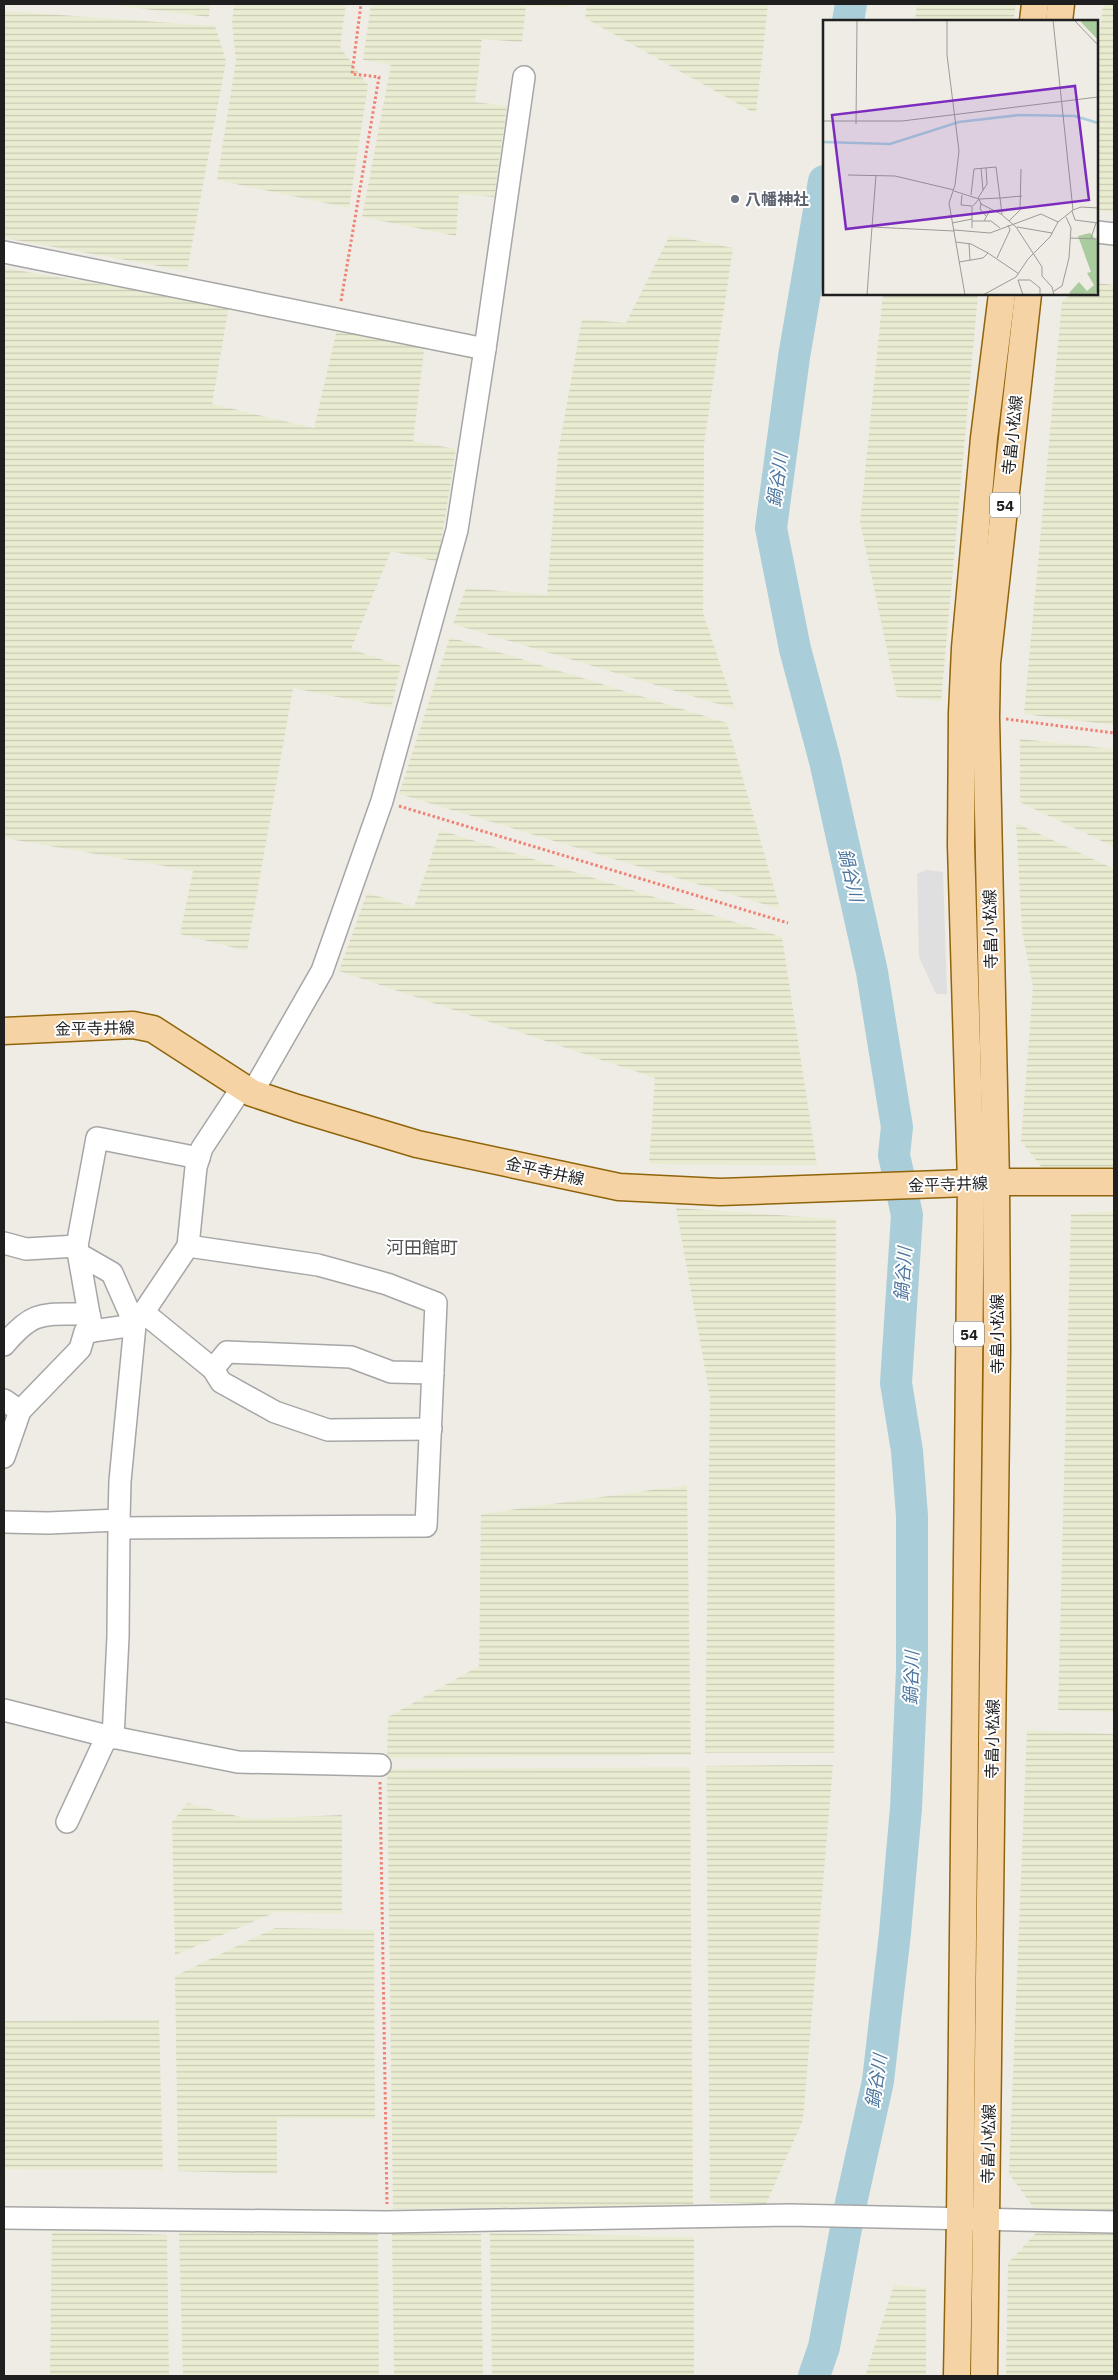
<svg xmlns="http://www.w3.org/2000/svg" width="1118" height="2380" viewBox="0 0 1118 2380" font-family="'IBM Plex Sans','Noto Sans JP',sans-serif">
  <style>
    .farmland { fill: url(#farmland-rules) }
    .parking { fill: #dfdfdf }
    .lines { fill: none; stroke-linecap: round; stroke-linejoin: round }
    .river { stroke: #a9ced9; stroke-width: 32 }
    .minor-casing { stroke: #a6a6a6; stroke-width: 24 }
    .major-casing { stroke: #8f640a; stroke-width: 29 }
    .path { stroke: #f08275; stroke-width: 3; stroke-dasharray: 2.5 2.5; stroke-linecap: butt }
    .minor { stroke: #fff; stroke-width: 21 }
    .major { stroke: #f6d3a4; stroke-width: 26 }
    .worship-dot { fill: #6b7280; stroke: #fff; stroke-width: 2 }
    .labels { text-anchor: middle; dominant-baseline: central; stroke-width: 4; stroke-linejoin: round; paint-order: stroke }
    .shield { fill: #fff; stroke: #626262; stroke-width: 1 }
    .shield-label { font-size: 15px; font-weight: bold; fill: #1f1f1f }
    .worship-label { font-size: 16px; font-weight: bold; fill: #5b616d; stroke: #fff; text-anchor: start }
    .street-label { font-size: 16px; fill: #1f1f1f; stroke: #fff }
    .water-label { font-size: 18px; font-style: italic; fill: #4e77a0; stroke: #fff }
    .neighbourhood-label { font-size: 18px; fill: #525252; stroke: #fff }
    .inset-river { fill: none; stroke: #a9ced9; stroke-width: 2.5 }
    .inset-road { fill: none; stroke: #9c9a96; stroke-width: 1 }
    .view { fill: #7b2cbf; fill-opacity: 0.15; stroke: #7b2cbf; stroke-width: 2.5 }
    .inset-edge { fill: none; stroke: #1f1f1f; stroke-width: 2.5 }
  </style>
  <defs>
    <pattern id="farmland-rules" width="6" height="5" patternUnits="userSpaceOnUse" patternTransform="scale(1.25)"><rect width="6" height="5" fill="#eaecd2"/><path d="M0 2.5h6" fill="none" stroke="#c8cab4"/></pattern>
  </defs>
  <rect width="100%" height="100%" fill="#efece5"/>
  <g class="farmland">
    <path d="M 106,4 L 210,4 L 209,17 Z"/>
    <path d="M 234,4 L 346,4 L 340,47 L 368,85 L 349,208 L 217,180 L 236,61 L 232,23 Z"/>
    <path d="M 371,4 L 571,4 L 570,7 L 526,6 L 522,42 L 482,39 L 475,102 L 507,106 L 494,197 L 459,194 L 456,236 L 362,217 L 391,65 L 363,60 Z"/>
    <path d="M 587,4 L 768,4 L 756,114 L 585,18 Z"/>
    <path d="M 917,4 L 1016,4 L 1013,21 L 915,21 Z"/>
    <path d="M 1103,4 L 1114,4 L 1114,212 L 1097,210 L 1097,59 Z"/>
    <path d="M 4,11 L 215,26 L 226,61 L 187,271 L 4,238 Z"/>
    <path d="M 670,235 L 733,248 L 704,444 L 703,613 L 735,709 L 453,624 L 466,588 L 547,595 L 558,453 L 582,319 L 626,323 Z"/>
    <path d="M 4,268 L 229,306 L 212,404 L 314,428 L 337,329 L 425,343 L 413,441 L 456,449 L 438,562 L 391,551 L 351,649 L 401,666 L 391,708 L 293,688 L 247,951 L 180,934 L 193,871 L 4,838 Z"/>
    <path d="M 1097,283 L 1114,285 L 1114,725 L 1024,714 L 1062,301 L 1072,294 L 1097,294 Z"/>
    <path d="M 883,294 L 978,294 L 941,701 L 897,697 L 860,522 Z"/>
    <path d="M 450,637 L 727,723 L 780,909 L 399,794 Z"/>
    <path d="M 1020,739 L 1114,749 L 1114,847 L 1020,802 Z"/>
    <path d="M 1016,823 L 1114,869 L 1114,1169 L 1043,1169 L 1021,1141 L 1033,987 L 1022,931 Z"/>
    <path d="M 440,830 L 782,937 L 817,1165 L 649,1164 L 655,1078 L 339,971 L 367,893 L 414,907 Z"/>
    <path d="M 676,1208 L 836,1219 L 834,1753 L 705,1753 L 710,1397 Z"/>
    <path d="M 1114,1211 L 1114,1712 L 1058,1710 L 1071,1214 Z"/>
    <path d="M 687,1485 L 691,1755 L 387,1758 L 388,1717 L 479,1666 L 481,1514 Z"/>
    <path d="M 1027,1730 L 1114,1734 L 1114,2210 L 1034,2208 L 1009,2174 Z"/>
    <path d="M 833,1765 L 803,2120 L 766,2204 L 710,2202 L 706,1766 Z"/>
    <path d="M 690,1767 L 693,2205 L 393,2209 L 387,1769 Z"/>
    <path d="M 188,1803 L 248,1819 L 342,1815 L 342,1914 L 276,1912 L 175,1955 L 172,1822 Z"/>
    <path d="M 275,1928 L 374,1930 L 375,2119 L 277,2118 L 277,2174 L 178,2171 L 175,1976 Z"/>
    <path d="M 159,2020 L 163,2170 L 4,2169 L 4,2021 Z"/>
    <path d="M 52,2231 L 167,2235 L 169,2376 L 50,2376 Z"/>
    <path d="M 179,2232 L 378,2233 L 379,2376 L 183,2376 Z"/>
    <path d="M 1037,2232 L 1114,2234 L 1114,2376 L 1006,2376 L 1008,2263 Z"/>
    <path d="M 392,2233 L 481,2234 L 483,2376 L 394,2376 Z"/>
    <path d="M 490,2233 L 694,2237 L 694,2376 L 492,2376 Z"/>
    <path d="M 894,2285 L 926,2288 L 926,2376 L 865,2376 Z"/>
  </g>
  <path class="parking" d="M 926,870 L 943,872 L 947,994 L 936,994 L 919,957 L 917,874 Z"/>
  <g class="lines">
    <g class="river">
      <path d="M 848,21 L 851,4"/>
      <path d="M 814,2376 L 824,2347 L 849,2212 L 878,2081 L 895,1933 L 906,1808 L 912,1669 L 912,1516 L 907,1451 L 896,1383 L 907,1215 L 894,1155 L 897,1127 L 872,972 L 825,761 L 795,649 L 771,528 L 794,357 L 824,181"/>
    </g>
    <defs>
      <g id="minor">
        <path d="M 1097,232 L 1114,234"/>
        <path d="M 4,252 L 485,349"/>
        <path d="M 252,1093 L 322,971 L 382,801 L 457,530 L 485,349 L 524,77"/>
        <path d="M 4,1243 L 26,1249 L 77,1246 L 97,1138 L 199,1158"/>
        <path d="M 77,1246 L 89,1314"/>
        <path d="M 143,1312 L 213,1369 L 221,1382 L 275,1412 L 328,1430 L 431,1429"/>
        <path d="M 4,1345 C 35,1308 44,1315 89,1314 L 93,1331"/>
        <path d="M 213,1369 L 227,1352 L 351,1357 L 391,1372 L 433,1373"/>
        <path d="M 4,1400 L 20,1411"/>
        <path d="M 4,1457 L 20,1411 L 80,1349 L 85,1332 L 135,1325 L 188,1246 L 196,1167 L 202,1148 L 243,1086"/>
        <path d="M 119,1520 L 119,1528 L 426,1526 L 436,1303 L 387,1284 L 318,1265 L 188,1246"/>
        <path d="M 4,1522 L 48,1523 L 119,1520 L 120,1481 L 135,1325 L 112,1273 L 79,1254"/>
        <path d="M 4,1710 L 107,1736 L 238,1762 L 380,1765"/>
        <path d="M 113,1738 L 118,1637 L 119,1528"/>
        <path d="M 67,1822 L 107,1736"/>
        <path d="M 4,2218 L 386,2222 L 789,2215 L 1114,2222"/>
      </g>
      <g id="major">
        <path d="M 1033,21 L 1035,4"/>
        <path d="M 1059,21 L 1061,4"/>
        <path d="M 4,1031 L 133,1025 L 153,1029 L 252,1093 L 297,1108 L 417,1144 L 619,1187 L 720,1192 L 996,1182 L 1114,1182"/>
        <path d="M 957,2376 L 960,2219 L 971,1183 L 961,845 L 962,713 L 965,648 L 984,438 L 1002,294"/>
        <path d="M 984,2376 L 997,1348 L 996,1182 L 986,717 L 987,663 L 1028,294"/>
      </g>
    </defs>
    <use href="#minor" class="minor-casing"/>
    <use href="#major" class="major-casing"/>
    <g class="path">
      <path d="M 341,301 L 379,77 L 352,74 L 361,4"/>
      <path d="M 1006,719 L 1114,733"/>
      <path d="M 399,806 L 788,923"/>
      <path d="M 380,1782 L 387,2204"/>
    </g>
    <use href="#minor" class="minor"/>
    <use href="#major" class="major"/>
  </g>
  <circle class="worship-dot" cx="735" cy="199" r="5"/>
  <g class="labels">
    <g class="shield">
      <rect x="990" y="492.5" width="30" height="25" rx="4"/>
      <rect x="954" y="1321.5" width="30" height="25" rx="4"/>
    </g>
    <g class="shield-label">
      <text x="1005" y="505">54</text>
      <text x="969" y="1334">54</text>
    </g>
    <g class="worship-label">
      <text x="745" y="199">八幡神社</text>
    </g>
    <g class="street-label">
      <text transform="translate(1012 435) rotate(-84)">寺畠小松線</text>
      <text transform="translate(990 929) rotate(-91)">寺畠小松線</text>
      <text transform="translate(95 1028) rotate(-1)">金平寺井線</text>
      <text transform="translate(545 1171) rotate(12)">金平寺井線</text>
      <text transform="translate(948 1184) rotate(-2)">金平寺井線</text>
      <text transform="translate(997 1334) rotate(-90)">寺畠小松線</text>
      <text transform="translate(992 1739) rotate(-89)">寺畠小松線</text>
      <text transform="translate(988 2144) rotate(-89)">寺畠小松線</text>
    </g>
    <g class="water-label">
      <text transform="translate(777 480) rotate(-82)">鍋谷川</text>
      <text transform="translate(851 875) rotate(77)">鍋谷川</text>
      <text transform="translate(903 1274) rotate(-86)">鍋谷川</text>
      <text transform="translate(911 1678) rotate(-88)">鍋谷川</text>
      <text transform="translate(876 2081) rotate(-81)">鍋谷川</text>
    </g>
    <g class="neighbourhood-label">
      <text x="422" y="1247">河田館町</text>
    </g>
  </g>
  <g transform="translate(823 20)">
    <rect width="275" height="275" fill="#efece5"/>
    <path d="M 258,0 L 275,0 L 275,20 L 258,2 ZM 267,213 L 275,222 L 275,271 L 271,275 L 249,275 L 246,273 L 256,262 L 264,271 L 271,265 L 264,253 L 268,252 L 255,216 Z" fill="#aacb9d"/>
    <path class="inset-river" d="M 0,122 L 67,124 L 136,102 L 196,95 L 252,96 L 275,103"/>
    <path class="inset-road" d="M 124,0 L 124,35 L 136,131 L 132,165 L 126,183 L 142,275M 230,0 L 250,190M 251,0 L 275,25M 0,101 L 79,101 L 275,77M 33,104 L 34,0M 158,148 L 160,170M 25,155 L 72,156 L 131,170M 53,155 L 49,207 L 131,211M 131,171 L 156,179 L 158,184 L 178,194 L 193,207 L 219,247 L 219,256 L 229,267 L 231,275M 139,175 L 138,185 L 149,186 L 149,208M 148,175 L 151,149 L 173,147 L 177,178M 155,178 L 164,164 L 163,148M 177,178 L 199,176M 158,183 L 157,189 L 163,196M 150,186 L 156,179 L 177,178 L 179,194M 249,191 L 252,200 L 275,203M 149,201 L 161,201 L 167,190M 161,201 L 168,201 L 177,208M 186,201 L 197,190 L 198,149M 129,203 L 149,199M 194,207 L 229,213M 131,210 L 167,213 L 218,194 L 235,202M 247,218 L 275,219M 268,218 L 273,203M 133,222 L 148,224 L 165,233M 146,223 L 147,240M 174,238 L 187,210 L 185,205M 136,242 L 160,238 L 165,233 L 196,254M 195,260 L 207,260 L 217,268 L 217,275M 195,260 L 200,275M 231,271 L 239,266 L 246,238 L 248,208 L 243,197M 44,275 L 49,207M 160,275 L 193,257 L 205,239 L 227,217 L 235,202 L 250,190 L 258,187 L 275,188"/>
    <path class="view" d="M 252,66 L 266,180 L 23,209 L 9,95 Z"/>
    <rect width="275" height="275" class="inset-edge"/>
  </g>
  <rect width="1118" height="2380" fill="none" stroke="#1f1f1f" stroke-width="10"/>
</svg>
